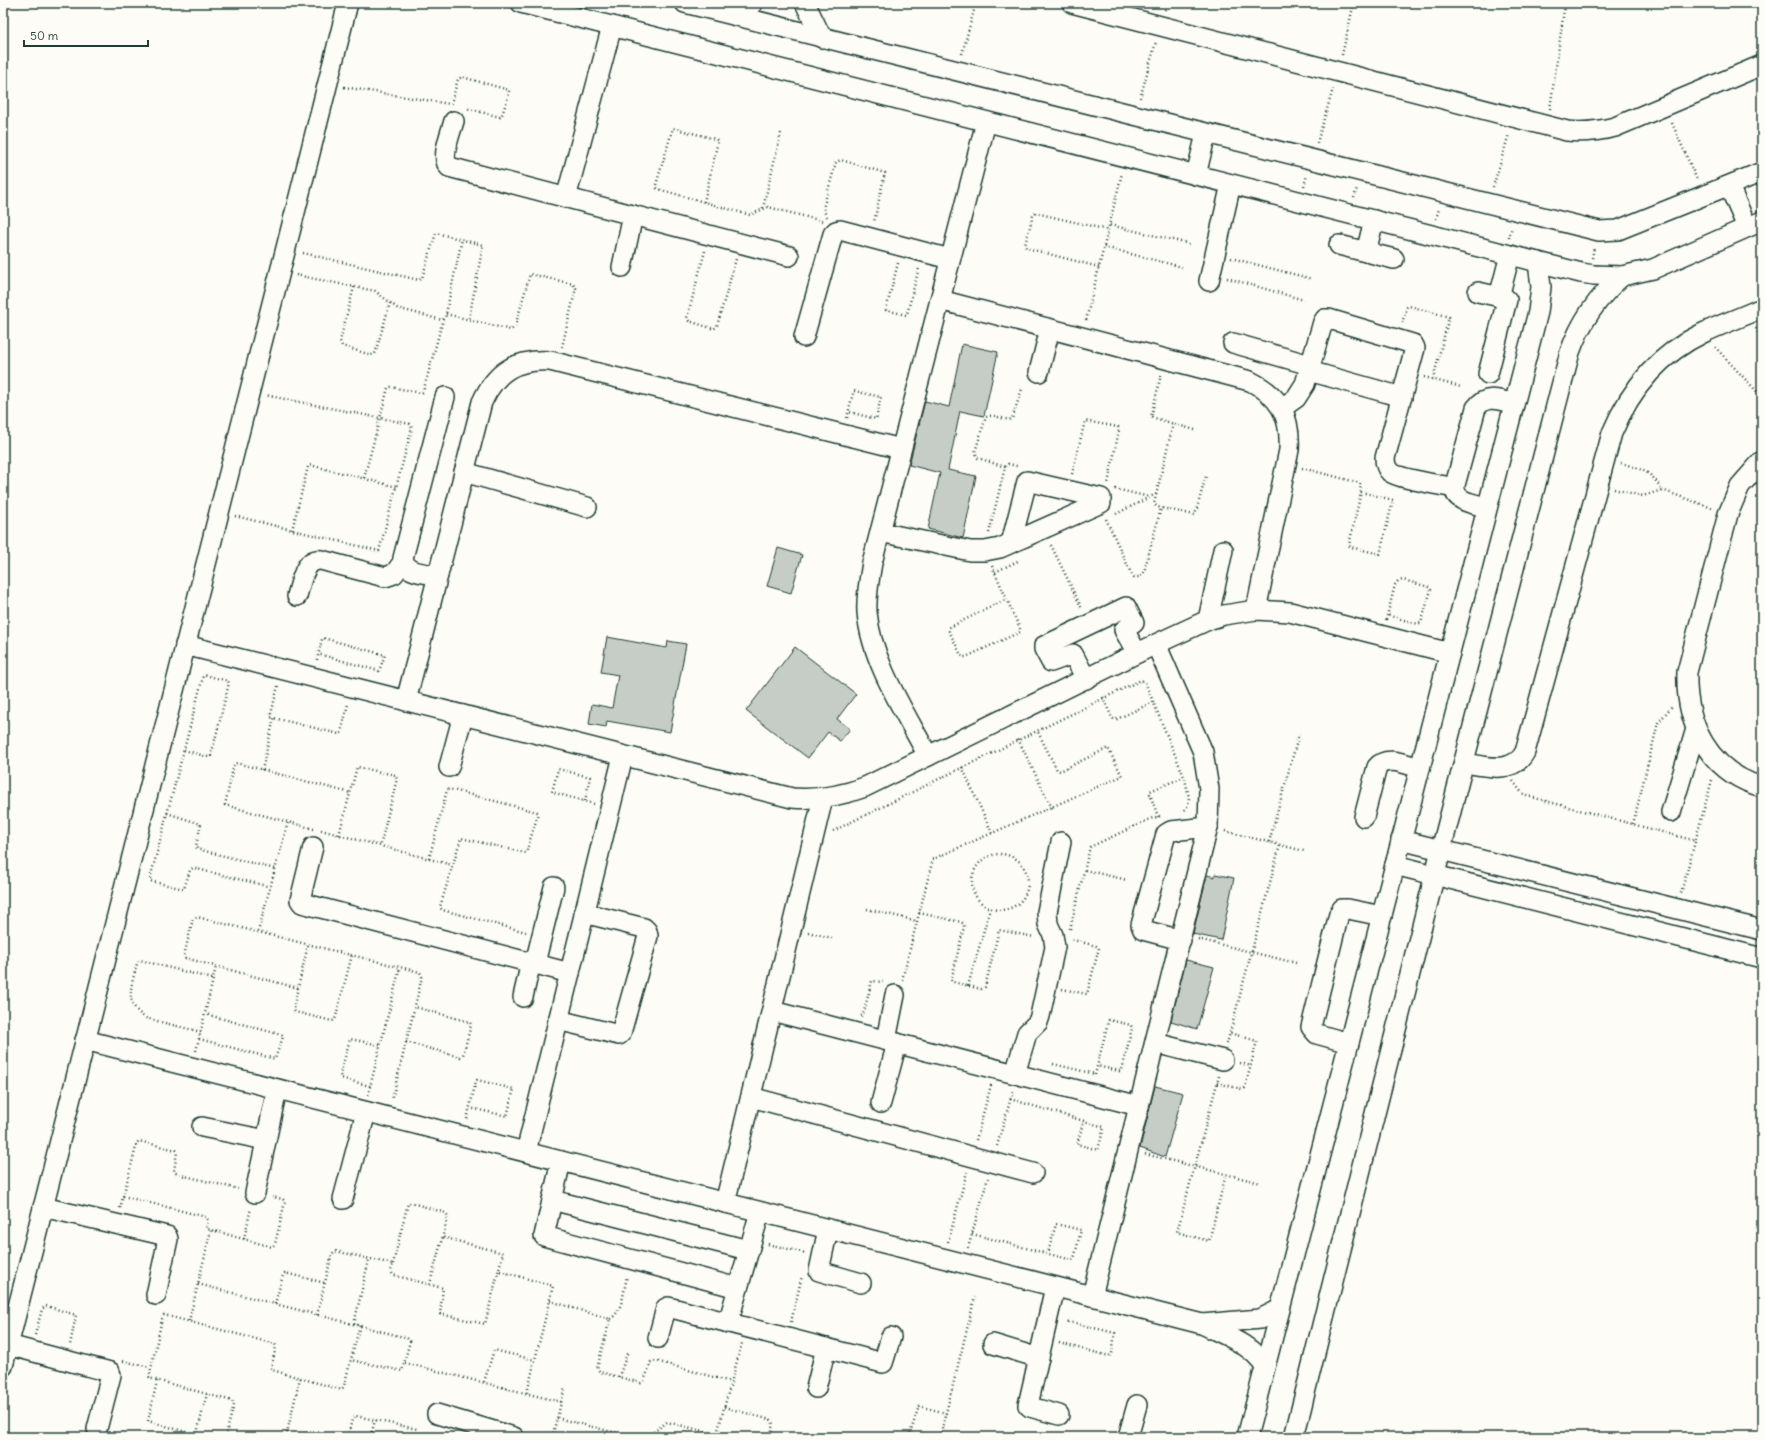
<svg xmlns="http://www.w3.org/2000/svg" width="1765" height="1440" viewBox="0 0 1765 1440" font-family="Delius,sans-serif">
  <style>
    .building { fill: #c6cdc7; stroke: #1f3d34 }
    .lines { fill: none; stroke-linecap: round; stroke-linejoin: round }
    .minor-casing { stroke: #1f3d34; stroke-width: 22 }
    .path { stroke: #1f3d34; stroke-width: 2.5; stroke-dasharray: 1 3; stroke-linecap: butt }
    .minor { stroke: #fdfcf7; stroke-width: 19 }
  </style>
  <rect width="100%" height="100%" fill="#fdfcf7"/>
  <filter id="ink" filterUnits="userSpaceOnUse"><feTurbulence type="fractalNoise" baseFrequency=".025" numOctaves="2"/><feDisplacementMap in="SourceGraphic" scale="8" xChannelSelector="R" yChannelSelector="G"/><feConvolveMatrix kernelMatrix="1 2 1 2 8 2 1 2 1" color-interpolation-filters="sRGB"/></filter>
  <g filter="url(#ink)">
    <g class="building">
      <path d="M 962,344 L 998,352 L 984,416 L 960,411 L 948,470 L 976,476 L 963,538 L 928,529 L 940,473 L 909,465 L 925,401 L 949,407 Z"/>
      <path d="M 778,548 L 802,555 L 791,593 L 767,586 Z"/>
      <path d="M 607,637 L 667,648 L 668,641 L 686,644 L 670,732 L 607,721 L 606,727 L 589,724 L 592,704 L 612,708 L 618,675 L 601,672 Z"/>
      <path d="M 795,647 L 856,694 L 837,719 L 850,729 L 840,741 L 828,732 L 808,758 L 746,711 Z"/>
      <path d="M 1215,874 L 1234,878 L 1221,940 L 1193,934 L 1207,875 L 1215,877 Z"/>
      <path d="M 1186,960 L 1214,967 L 1197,1029 L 1171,1021 Z"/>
      <path d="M 1155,1086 L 1183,1093 L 1165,1157 L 1140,1148 Z"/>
    </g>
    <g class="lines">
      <defs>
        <g id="minor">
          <path d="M 521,3 L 1581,273 L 1594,275 L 1622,276 L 1653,269 L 1762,221"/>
          <path d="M 685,3 L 1599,231 L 1618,230 L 1762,172"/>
          <path d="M 805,3 L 822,38"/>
          <path d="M 1072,3 L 1567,131 C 1584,133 1599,131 1615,127 L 1762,65"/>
          <path d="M 736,16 L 753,3"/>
          <path d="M 454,121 C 451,132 440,158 449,167 L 789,256"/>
          <path d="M 1196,175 L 1206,134"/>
          <path d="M 1729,186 L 1747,227"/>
          <path d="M 566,198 L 612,26"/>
          <path d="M 1339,245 L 1394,259"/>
          <path d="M 1366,252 L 1374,220"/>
          <path d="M 622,267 L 633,215"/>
          <path d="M 1209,281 L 1231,184"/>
          <path d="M 1478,292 L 1505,298 L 1507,300 L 1488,374"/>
          <path d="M 1499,297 L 1510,255"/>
          <path d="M 940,300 L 1250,381 C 1280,396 1291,416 1289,450 L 1256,610"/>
          <path d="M 804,337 L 833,234 L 836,231 L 840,230 L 950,259"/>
          <path d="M 1233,343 L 1310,365"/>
          <path d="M 1309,371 L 1402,397"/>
          <path d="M 1039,372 L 1050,329"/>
          <path d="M 1282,408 L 1296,398 L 1305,384 L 1323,322 L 1325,319 L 1329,319 L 1413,344 L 1415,348 L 1385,458 C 1385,463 1386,468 1390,472 C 1399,479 1442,485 1454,488"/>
          <path d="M 1762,461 L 1740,486 L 1728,514 L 1687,672 C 1685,724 1709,772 1762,787"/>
          <path d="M 464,472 L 587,507"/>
          <path d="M 1487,507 C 1475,504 1452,502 1455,485 L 1476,408 C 1486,394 1500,400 1514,404"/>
          <path d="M 880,532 L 970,551 L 985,551 L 1000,548 L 1101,503 L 1101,498 L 1027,481 L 1011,543"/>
          <path d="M 438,575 C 426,573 405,574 403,558 L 445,397"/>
          <path d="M 297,596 C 301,583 304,558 321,560 L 385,577 L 394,574 L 403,562"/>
          <path d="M 1208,620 L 1223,550"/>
          <path d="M 185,645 L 792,798 C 818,800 841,796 865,787 L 1156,644 L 1208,620 L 1224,615 L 1256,610 L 1290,612 L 1450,653"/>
          <path d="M 1086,679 L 1073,654 L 1051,662 L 1044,649 L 1044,646 L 1126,607 L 1134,623 L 1124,630 L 1137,653"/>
          <path d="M 406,701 L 482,402 C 496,371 516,359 550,361 L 901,449"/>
          <path d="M 928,756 C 905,712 871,661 867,612 C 866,596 869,580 872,563 L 986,122"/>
          <path d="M 1464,763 C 1485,766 1513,775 1525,752 L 1612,433 C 1630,390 1659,354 1703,333 C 1722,324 1742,317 1762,308"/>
          <path d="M 449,767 L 463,715"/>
          <path d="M 1671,812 L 1696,729"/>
          <path d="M 1364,817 L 1377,767 C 1387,755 1407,765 1420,768"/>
          <path d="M 1401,840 L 1762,930"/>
          <path d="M 313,847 L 300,900 L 302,903 L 570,973"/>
          <path d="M 1395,865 L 1762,958"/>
          <path d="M 1181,940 L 1143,930 L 1141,925 L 1166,834 L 1171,831 L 1208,827"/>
          <path d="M 535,963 L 554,887"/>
          <path d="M 523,997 L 531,962"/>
          <path d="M 772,1011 L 1139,1106"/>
          <path d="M 558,1020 L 619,1035 L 621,1033 L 648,936 L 647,931 L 644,928 L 584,913"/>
          <path d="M 85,1040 L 1202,1324 C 1224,1335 1251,1344 1265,1366"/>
          <path d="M 886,1040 L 895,995"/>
          <path d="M 1155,1043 L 1223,1060"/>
          <path d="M 1349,1043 L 1317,1034 L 1311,1027 L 1339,914 L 1342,909 L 1348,909 L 1382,916"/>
          <path d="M 1015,1074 L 1027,1033 L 1038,1022 L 1040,1016 L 1055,947 L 1053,935 L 1048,924 L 1047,912 L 1061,842"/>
          <path d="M 751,1097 L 1033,1173"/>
          <path d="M 881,1103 L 897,1043"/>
          <path d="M 202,1127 L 266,1140"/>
          <path d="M 526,1152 L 623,756"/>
          <path d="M 561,1161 L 544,1236 L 738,1288"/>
          <path d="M 255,1193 L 277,1089"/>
          <path d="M 343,1199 L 366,1112"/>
          <path d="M 552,1200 L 748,1250"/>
          <path d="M 725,1203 L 823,798"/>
          <path d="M 43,1207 L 167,1236 L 168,1239 L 156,1295"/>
          <path d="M 828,1229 L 819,1271 L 861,1283"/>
          <path d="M 1055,1287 L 1028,1405 L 1030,1407 L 1059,1415"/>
          <path d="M 1092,1296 L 1208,827 L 1209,789 L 1203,752 L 1156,644"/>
          <path d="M 728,1323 L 760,1212"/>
          <path d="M 1202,1324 L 1260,1319 L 1280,1309"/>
          <path d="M 658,1338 L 666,1308 L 668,1307 L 883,1363 L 891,1337"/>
          <path d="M 993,1344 L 1039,1358"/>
          <path d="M 8,1345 L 110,1372 L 111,1375 L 97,1429"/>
          <path d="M 3,1366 L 348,3"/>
          <path d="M 816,1388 L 826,1348"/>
          <path d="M 437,1414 L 514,1437"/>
          <path d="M 1128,1437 L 1137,1405"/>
          <path d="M 1247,1437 L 1538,312 L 1541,287 L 1538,262"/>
          <path d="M 1294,1437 L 1441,850 L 1570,352 C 1581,321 1598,297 1622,276"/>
        </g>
      </defs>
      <use href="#minor" class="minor-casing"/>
      <g class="path">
        <path d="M 1165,10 L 1166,3"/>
        <path d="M 962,54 L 976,3"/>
        <path d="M 1342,55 L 1354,3"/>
        <path d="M 344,87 L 450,104"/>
        <path d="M 1140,98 L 1156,42"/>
        <path d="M 451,104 L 458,79 L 462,77 L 509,90 L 509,94 L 502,115 L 500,117 L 466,108"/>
        <path d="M 1550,109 L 1565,3"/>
        <path d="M 1672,123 L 1697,180"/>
        <path d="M 1317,143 L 1333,89"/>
        <path d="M 1304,186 L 1307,175"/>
        <path d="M 1493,187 L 1509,134"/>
        <path d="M 1354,198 L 1357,188"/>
        <path d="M 704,202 L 718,141 L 715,139 L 673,128 L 656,185 L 657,188 L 658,189 L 750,215 L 768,207 L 822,221"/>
        <path d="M 763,208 L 781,133"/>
        <path d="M 827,217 L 824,211 L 824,205 L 836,162 L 841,160 L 885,173 L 874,222"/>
        <path d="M 1436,219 L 1439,209"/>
        <path d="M 1110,225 L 1190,244"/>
        <path d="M 1509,238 L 1512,227"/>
        <path d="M 1104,247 L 1182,267"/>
        <path d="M 705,251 L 687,318 L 689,321 L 714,329 L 717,326 L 736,259"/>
        <path d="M 303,253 L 419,280 L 422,278 L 436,233 L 483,245 L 469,319"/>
        <path d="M 1231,258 L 1312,279"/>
        <path d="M 1592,258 L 1594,248"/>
        <path d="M 898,263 L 886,310 L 906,315 L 907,314 L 919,268"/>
        <path d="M 1099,267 L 1026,248 L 1025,245 L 1033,215 L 1036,213 L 1108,230"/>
        <path d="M 296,275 L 375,291 L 397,308 L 442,320 L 445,318 L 462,239"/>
        <path d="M 1227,278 L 1304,300"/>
        <path d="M 354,287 L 340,341 L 342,346 L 371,355 L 375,354 L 390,303"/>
        <path d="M 446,314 L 511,330 L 515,327 L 530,274 L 573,284 L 576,288 L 562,347"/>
        <path d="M 1086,320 L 1122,173"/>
        <path d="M 1402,323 L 1407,307 L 1409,306 L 1449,317 L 1433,379"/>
        <path d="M 1756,328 L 1762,344"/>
        <path d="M 1715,347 L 1762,397"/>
        <path d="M 1161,375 L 1151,417 L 1195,430"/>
        <path d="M 1424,377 L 1461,387"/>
        <path d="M 847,418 L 853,393 L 854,391 L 881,397 L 876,419 L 849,412"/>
        <path d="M 1173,424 L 1154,504 L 1157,507 L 1195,515 L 1206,476"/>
        <path d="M 1005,467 L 978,458 L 975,452 L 986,417 C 995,413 1003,421 1012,419 L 1022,389"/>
        <path d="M 1302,468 L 1360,483 L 1361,492 L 1349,545 L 1350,547 L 1380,554 L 1393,500 L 1361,492"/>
        <path d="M 1072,474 L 1085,421 L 1118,427 L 1119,430 L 1108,484"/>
        <path d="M 364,478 L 388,388 L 391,387 L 421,393 L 423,392 L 443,320"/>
        <path d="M 1115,489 L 1150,497"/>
        <path d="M 1614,489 L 1643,496 L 1662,490 C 1650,470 1643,470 1621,463"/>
        <path d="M 1662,490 L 1712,508"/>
        <path d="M 1116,514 L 1156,494"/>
        <path d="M 235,516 L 379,551 L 412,428 L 410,424 L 265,395"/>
        <path d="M 1106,519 L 1132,575 L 1134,577 L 1140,577 L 1144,572 L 1161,508"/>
        <path d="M 292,530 L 308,467 L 310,465 L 397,487"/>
        <path d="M 989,533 L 1005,467 L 1008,464 L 1017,466"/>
        <path d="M 1051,545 L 1082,609"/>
        <path d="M 992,566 L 1020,629 L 1020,632 L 966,657 L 962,657 L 949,631 L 950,627 L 1007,599"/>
        <path d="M 995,572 L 1020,560"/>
        <path d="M 1386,620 L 1395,585 L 1398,581 L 1403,580 L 1429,587 L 1431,590 L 1421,623 L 1418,624 L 1387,615"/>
        <path d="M 317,660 L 322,639 L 323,638 L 385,655 L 379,671 L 318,654"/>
        <path d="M 278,686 L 271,714 L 271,717 L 274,718 L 339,734 L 341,733 L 348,704"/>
        <path d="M 1103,697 L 1112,718 L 1115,720 L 1153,702"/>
        <path d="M 1018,739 L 1052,808"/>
        <path d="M 184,750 L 208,757 L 211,756 L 229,683 L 228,681 L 205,675 L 203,677 L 150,879 L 150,881 L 184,889 L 190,870 L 193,868 L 271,887"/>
        <path d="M 962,767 L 992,833"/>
        <path d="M 262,770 L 274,718"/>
        <path d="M 1513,781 L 1522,793 L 1527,796 L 1696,841"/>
        <path d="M 585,801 L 590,777 L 558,769 L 552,792 L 594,804"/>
        <path d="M 167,813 L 201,824 L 196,846 L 197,849 L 275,869"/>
        <path d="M 1158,817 L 1150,794 L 1150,791 L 1184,777"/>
        <path d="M 1633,824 L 1658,723 L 1672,706"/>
        <path d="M 314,829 L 225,805 L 234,764 L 237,763 L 350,793"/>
        <path d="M 321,830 L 452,865"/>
        <path d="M 833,831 L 1141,680 L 1145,682 L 1185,779 L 1189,798 L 1188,805 L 1184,811"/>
        <path d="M 1225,831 L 1304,851"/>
        <path d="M 339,835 L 357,767 L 395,775 L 397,779 L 380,846"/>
        <path d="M 1269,842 L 1299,734"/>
        <circle cx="1000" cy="882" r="28"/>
        <path d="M 429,859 L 447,790 L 449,789 L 537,812 L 538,814 L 526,853 L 461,838 L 440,907 L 442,910 L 526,932"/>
        <path d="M 1085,870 L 1127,880"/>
        <path d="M 1681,893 L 1712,780"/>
        <path d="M 867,909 L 917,921"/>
        <path d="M 919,913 L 961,922 L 964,924 L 964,927 L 951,981 L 953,982 L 981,989 L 985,987 L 999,930 L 1034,937"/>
        <path d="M 1070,929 L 1090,847 L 1150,819 L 1160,816"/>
        <path d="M 258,932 L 288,822"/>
        <path d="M 808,932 L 832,938"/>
        <path d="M 1198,939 L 1296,963"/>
        <path d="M 308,945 L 293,1009 L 295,1012 L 332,1021 L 335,1020 L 352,955"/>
        <path d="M 902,980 L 933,859 L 1122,776 L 1108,748 L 1060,771 L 1057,770 L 1037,730"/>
        <path d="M 968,986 L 990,909"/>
        <path d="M 298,988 L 185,958 L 184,956 L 193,919 L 197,917 L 420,972 L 422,977 L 392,1100"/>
        <path d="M 1062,989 L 1087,994 L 1099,948 L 1096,946 L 1070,939"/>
        <path d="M 861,1016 L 863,1015 L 872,981 L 883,982"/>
        <path d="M 201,1032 L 145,1018 C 128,1005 129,994 134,975 C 136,969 136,963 140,960 L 213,979"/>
        <path d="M 199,1039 L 275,1059 L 283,1037 L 282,1035 L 205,1014"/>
        <path d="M 406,1042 L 460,1057 L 463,1055 L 471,1025 L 470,1022 L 415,1007"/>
        <path d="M 1227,1044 L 1280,845"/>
        <path d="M 196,1051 L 216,967"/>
        <path d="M 1240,1063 L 1251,1066"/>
        <path d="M 1053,1064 L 1095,1074"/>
        <path d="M 1095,1075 L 1108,1022 L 1109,1020 L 1131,1025 L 1132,1028 L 1122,1070 L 1119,1071 L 1097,1066"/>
        <path d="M 1219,1076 L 1177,1232 L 1209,1241 L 1226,1174"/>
        <path d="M 1217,1083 L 1242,1089 L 1245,1088 L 1257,1041 L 1230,1033"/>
        <path d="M 370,1086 L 341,1078 L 340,1075 L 350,1039 L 380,1045"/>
        <path d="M 368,1095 L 400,967"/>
        <path d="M 1010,1099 L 1104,1127 L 1098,1150 L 1077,1144 L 1084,1120"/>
        <path d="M 467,1119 L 476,1081 L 477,1080 L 514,1089 L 507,1116 L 470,1108"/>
        <path d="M 976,1140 L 991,1085"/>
        <path d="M 997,1146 L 1013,1091"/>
        <path d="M 1145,1154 L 1261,1183"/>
        <path d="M 123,1196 L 206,1217 L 208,1220 L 206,1228 L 208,1229 L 272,1247 L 275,1244 L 285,1202 L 283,1199 L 272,1197"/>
        <path d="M 120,1208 L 137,1143 L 139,1141 L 176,1150 L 177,1152 L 174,1171 L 177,1174 L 238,1189"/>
        <path d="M 972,1234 L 1072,1260 L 1074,1259 L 1081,1230 L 1056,1224 L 1048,1253"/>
        <path d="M 244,1239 L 251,1208"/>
        <path d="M 948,1242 L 967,1172"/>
        <path d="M 768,1244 L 805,1253"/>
        <path d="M 968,1248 L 988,1178"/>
        <path d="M 393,1264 L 408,1203 L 412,1203 L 446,1213 L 448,1216 L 430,1284"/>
        <path d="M 500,1271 L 553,1286 L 527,1393"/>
        <path d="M 198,1284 L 407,1338 L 410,1341 L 402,1371 L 351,1360"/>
        <path d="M 550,1301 L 610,1319 L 597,1368 L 600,1372 L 641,1383 L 644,1381 L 651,1362 L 656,1361 L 731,1382"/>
        <path d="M 275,1304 L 283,1275 L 285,1273 L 325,1283"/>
        <path d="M 317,1315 L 332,1254 L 335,1251 L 393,1264 L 391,1271 L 393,1275 L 443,1288 L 440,1314 L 485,1324 L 503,1253 L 442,1237"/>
        <path d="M 610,1319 C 623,1312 624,1289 627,1276"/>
        <path d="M 189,1321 L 211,1230"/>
        <path d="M 791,1322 L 802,1276"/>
        <path d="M 354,1324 L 369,1259"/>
        <path d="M 35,1335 L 42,1309 L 46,1306 L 76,1315 L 70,1345"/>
        <path d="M 1059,1343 L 1109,1356 L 1112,1354 L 1115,1333 L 1065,1321"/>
        <path d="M 123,1361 L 150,1367"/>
        <path d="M 405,1363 L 561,1402"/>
        <path d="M 619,1377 L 628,1351"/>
        <path d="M 157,1381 L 148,1421 L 197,1435"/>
        <path d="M 484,1382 L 494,1350 L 535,1360"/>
        <path d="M 724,1407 L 771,1420 L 773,1424 L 770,1437"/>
        <path d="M 557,1418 L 632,1437"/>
        <path d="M 372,1432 L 375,1420"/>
        <path d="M 348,1435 L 355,1437"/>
        <path d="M 196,1437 L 207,1394"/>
        <path d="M 225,1437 L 234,1405 L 232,1401 L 149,1378 L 162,1319 L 164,1315 L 275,1344 L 276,1347 L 271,1368 L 272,1370 L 339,1389 L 342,1389 L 344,1386 L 360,1325"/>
        <path d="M 286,1437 L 300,1378"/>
        <path d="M 348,1437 L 352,1419 L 356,1416 L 417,1429"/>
        <path d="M 364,1437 L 369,1433 L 372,1432 L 379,1437"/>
        <path d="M 552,1437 L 565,1388"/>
        <path d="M 647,1437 L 667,1422 L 716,1434"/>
        <path d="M 716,1437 L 742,1343"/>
        <path d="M 909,1437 L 919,1406 L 946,1413"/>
        <path d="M 940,1437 L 975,1297"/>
      </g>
      <use href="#minor" class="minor"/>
    </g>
  </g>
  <rect width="1765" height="1440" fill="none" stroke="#fdfcf7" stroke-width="16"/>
  <rect x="8" y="8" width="1749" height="1424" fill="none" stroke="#1f3d34" stroke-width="1.5" filter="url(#ink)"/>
  <path d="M24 40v6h124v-6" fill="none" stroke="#1f3d34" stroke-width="2"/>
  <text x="30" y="40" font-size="12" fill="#1f3d34" stroke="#fdfcf7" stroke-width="3" paint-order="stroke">50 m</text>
</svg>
